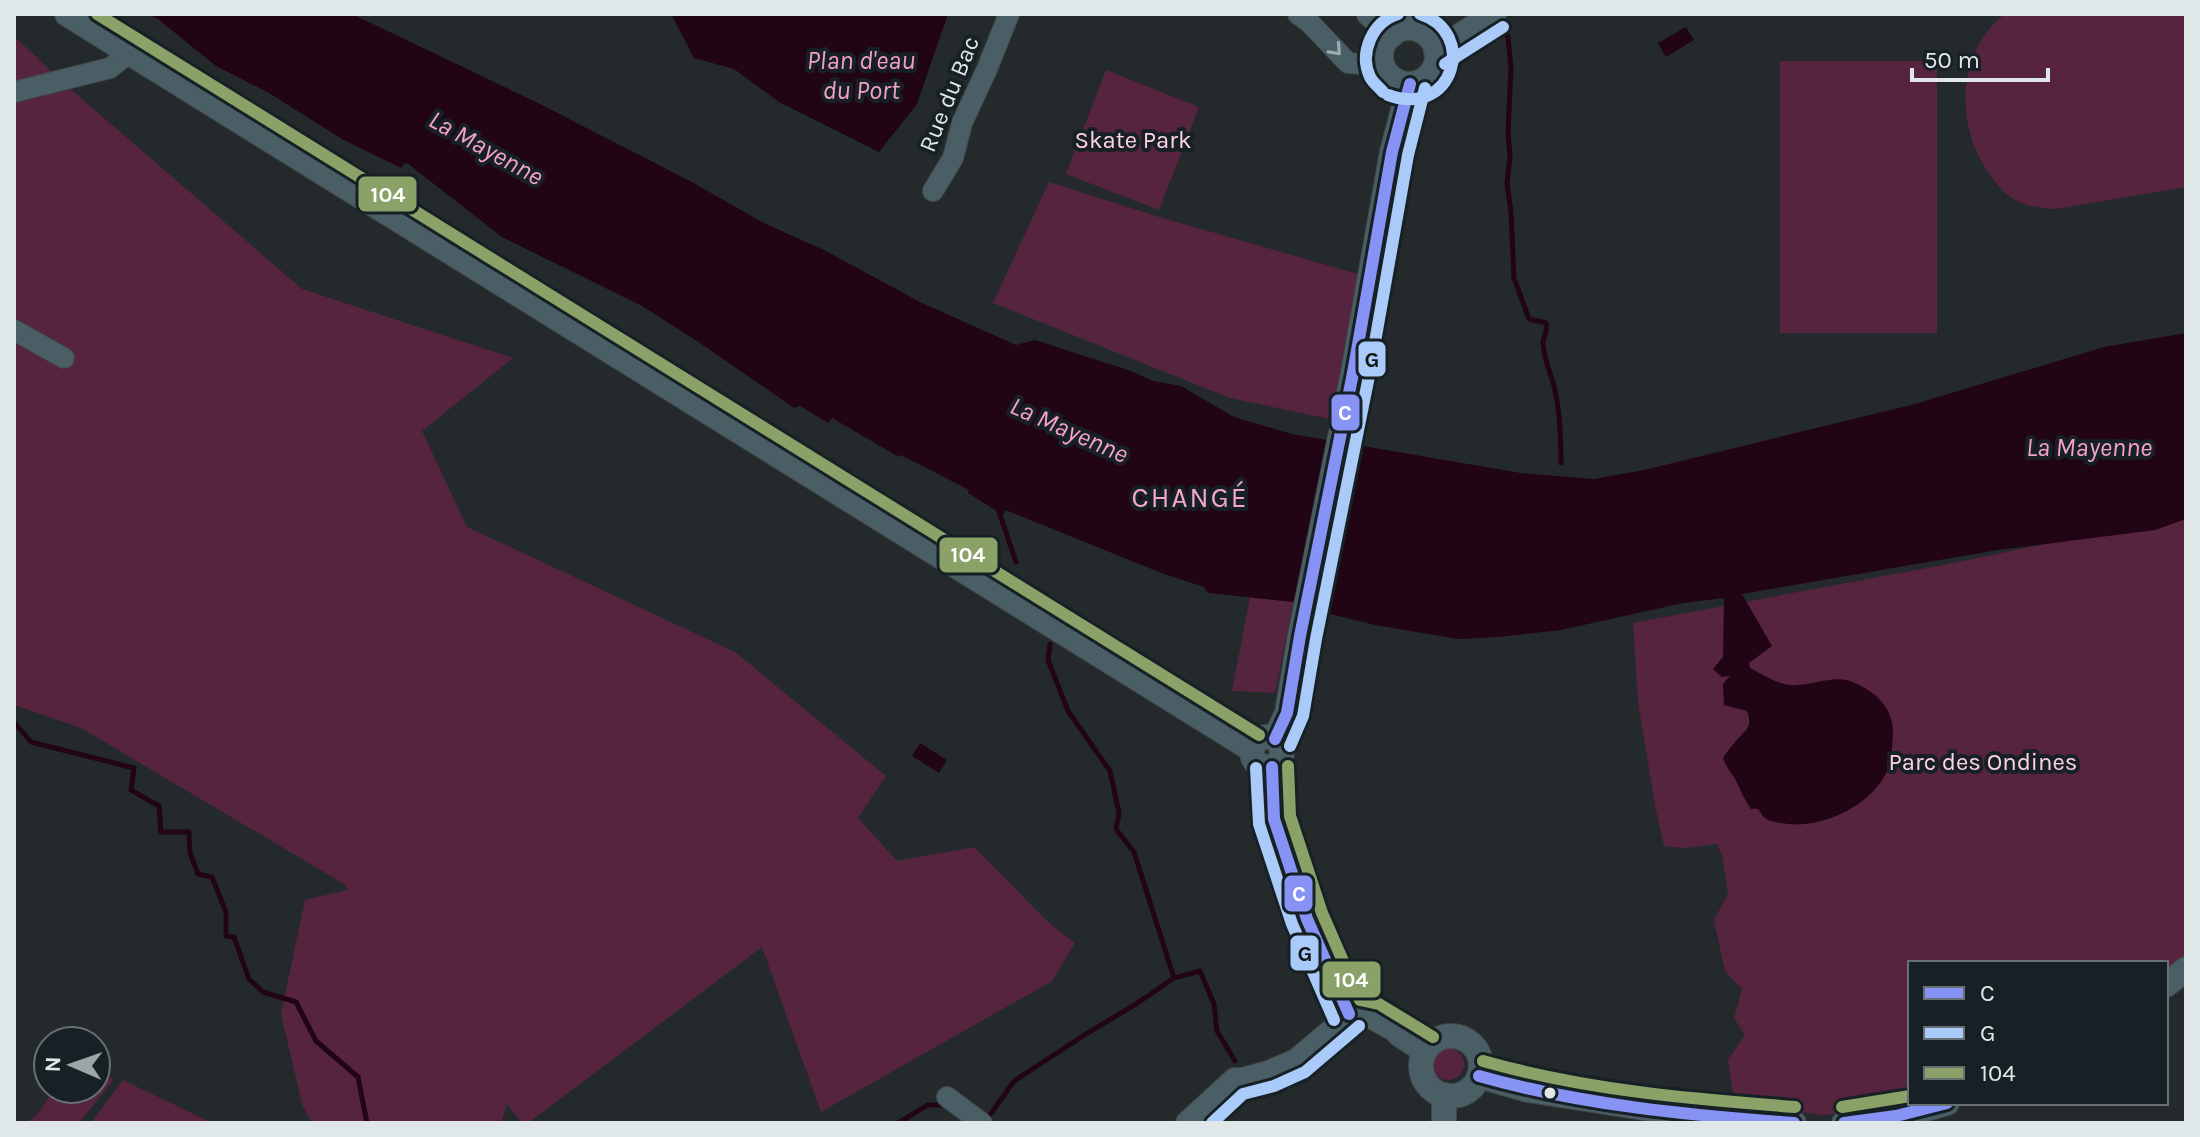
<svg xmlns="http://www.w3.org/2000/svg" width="2200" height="1137" viewBox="0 0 2200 1137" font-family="Karla,sans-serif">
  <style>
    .green { fill: #56243e }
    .water { fill: #210514 }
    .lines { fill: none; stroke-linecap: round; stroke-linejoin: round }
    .stream { stroke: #210514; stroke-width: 5 }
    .minor-casing { stroke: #434749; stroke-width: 22 }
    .tertiary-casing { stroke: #434749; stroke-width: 26 }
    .minor { stroke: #4a5e65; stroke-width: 20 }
    .tertiary { stroke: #4a5e65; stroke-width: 24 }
    .bus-1-casing { stroke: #172125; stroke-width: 18 }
    .bus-2-casing { stroke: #172125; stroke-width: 18 }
    .bus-3-casing { stroke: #172125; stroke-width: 18 }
    .bus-1 { stroke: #8692f4; stroke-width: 12 }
    .bus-2 { stroke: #aacaf9; stroke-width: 12 }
    .bus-3 { stroke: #8aa267; stroke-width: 12 }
    .oneway { stroke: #9ca9ae }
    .bus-dot { fill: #e0e7e9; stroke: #172125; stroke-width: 3 }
    .labels { text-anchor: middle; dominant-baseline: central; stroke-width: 8; stroke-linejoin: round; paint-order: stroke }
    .street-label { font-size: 24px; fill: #e0e7e9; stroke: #172125 }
    .park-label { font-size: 24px; fill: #fed1e4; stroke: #172125 }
    .water-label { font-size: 26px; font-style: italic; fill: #f6a0c7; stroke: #172125 }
    .quarter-label { font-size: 28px; letter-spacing: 2px; fill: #f4a7c9; stroke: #172125 }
    .line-badge { stroke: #172125; stroke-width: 3 }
    .badge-label { font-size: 22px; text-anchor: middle; font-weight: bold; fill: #fff }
    .pale-badge-label { font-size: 22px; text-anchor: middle; font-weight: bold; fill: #111 }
  </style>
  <rect width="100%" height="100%" fill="#242a2c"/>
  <g class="green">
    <path d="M 2005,14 L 2186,14 L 2186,187 L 2056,209 C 2042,208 2026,207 2014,199 C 2001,192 1993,179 1985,167 C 1955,120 1958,50 2005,14 Z"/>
    <path d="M 14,36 L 67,86 L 302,289 L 513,358 L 422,431 L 467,527 L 735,652 L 886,776 L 858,818 L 897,861 L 974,847 L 1050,924 L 1075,943 L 1052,981 L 821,1112 L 762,947 L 528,1123 L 522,1123 L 507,1104 L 501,1123 L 312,1123 L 302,1104 L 281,1014 L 305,900 L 348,890 L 344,884 L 81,728 L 14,705 Z"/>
    <rect x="1780" y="61" width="157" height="272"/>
    <path d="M 1106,70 L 1199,107 L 1159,210 L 1066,174 Z"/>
    <path d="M 1049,182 L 1159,217 L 1365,276 L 1335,420 L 1230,398 L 993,303 Z"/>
    <path d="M 2186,515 L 2186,957 L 2166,974 L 2166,963 L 1910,963 L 1910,1103 L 1883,1110 L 1821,1115 L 1734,1102 L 1728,1060 L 1745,1035 L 1734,1018 L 1742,989 L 1725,971 L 1714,920 L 1728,894 L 1723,859 L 1717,844 L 1685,848 L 1664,846 L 1656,810 L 1638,702 L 1633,623 L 1943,565 Z"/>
    <path d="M 1250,597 L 1293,602 L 1275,693 L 1232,691 Z"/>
    <circle cx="1448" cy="1064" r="16"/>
    <path d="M 96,1061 L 113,1080 L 79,1123 L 24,1123 L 36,1116 L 55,1089 L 96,1089 Z"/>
    <path d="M 123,1080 L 212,1123 L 91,1123 Z"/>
  </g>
  <g class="water">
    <path d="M 148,14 L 352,14 L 538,103 L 690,181 L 764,223 L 826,251 L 920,302 L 1016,345 L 1035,340 L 1131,371 L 1153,381 L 1181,386 L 1234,417 L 1292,434 L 1521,473 L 1594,479 L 1644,470 L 1915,404 L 2104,347 L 2186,333 L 2186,519 L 2155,530 L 1998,550 L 1742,594 L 1772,646 L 1749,663 L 1750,668 C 1762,674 1775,683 1789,685 C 1813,687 1833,673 1855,683 C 1876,692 1894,709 1893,734 C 1892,746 1892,758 1888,769 C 1873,805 1824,828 1787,824 C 1781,823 1769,822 1764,817 C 1758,811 1761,807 1751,809 C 1742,796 1740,788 1734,777 C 1729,770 1726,766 1723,758 C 1727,752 1731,746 1736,741 C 1746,730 1753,727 1747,711 L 1724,705 L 1723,684 L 1730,676 L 1722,677 L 1713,669 L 1723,657 L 1724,598 L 1683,603 L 1561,630 L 1498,637 L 1458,639 L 1375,625 L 1318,611 L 1318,604 L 1295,598 L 1293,602 L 1208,593 L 1204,587 L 1164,574 L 1008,511 L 1005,511 L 1003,515 L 968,493 L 969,490 L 901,455 L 899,457 L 832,418 L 828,423 L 800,406 L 794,408 L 700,343 L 642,306 L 502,237 L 407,163 L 404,164 L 401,168 L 342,139 L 269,93 L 216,66 L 158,19 Z"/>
    <path d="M 671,14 L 948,14 L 917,104 L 879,152 L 779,102 L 734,69 L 694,58 Z"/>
    <path d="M 1686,27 L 1694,40 L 1666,57 L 1658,43 Z"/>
    <path d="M 920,743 L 947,760 L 939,773 L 912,756 Z"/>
  </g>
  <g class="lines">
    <g class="stream">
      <path d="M 1505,33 L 1508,37 L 1511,68 L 1508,132 L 1510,157 L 1507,183 L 1511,213 L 1514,278 L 1529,319 L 1546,323 C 1548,332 1544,334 1543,342 C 1543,356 1550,372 1554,386 C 1560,410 1561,438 1561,463"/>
      <path d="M 997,506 L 1016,562"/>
      <path d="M 1050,644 L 1048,660 L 1068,711 L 1110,771 L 1119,813 L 1116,829 L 1134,852 L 1174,978 L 1200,971 L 1214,1004 L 1217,1031 L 1235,1061"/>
      <path d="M 14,722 L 31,742 L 134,768 L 131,790 L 159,806 L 161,832 L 189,832 L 190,853 L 198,874 L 212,877 L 226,912 L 226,936 L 234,937 L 249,979 L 263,992 L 296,1002 L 316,1041 L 358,1077 L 367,1123"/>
      <path d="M 987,1119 L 1014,1081 L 1086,1034 L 1136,1004 L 1174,978"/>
      <path d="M 898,1123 L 928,1105 L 944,1105"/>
    </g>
    <defs>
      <g id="minor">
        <path d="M 1298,14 L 1309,22 L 1348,63 L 1364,64 L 1382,60"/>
        <path d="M 14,92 L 110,68 L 130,52"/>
        <path d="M 933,191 L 953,158 L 962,123 L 987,69 L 1009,14"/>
        <path d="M 14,330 L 64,358"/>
        <path d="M 1274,819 L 1307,919 L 1349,1014"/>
        <path d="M 1349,1014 L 1372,1019 L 1399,1034"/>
        <path d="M 1235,1080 L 1268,1071 L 1296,1059 L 1349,1014"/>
        <path d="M 947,1097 L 982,1123"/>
      </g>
      <g id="tertiary">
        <path d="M 67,14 L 1251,749"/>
        <path d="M 1369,14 L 1392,35"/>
        <circle cx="1409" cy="56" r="28"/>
        <path d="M 1436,51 L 1494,14"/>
        <circle cx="1267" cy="752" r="15"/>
        <path d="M 1275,739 L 1287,713 L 1300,636 L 1353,373 L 1392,152 L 1410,84"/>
        <path d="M 1272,767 L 1274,819"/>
        <path d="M 2166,985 L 2186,969"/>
        <path d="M 1399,1034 L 1425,1051"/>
        <circle cx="1451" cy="1066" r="30"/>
        <path d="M 1479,1076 L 1528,1090 L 1689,1115 L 1794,1123"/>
        <path d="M 1444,1095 L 1444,1123"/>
        <path d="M 1188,1123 L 1235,1080"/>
        <path d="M 1844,1123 C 1879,1119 1913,1114 1947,1103"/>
      </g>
    </defs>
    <use href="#minor" class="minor-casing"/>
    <use href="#tertiary" class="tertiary-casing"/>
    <use href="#minor" class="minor"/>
    <use href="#tertiary" class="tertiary"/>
    <defs>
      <g id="bus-1">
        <path d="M 1275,739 L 1287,713 L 1300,636 L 1353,373 L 1392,152 L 1410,84"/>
        <path d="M 1272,767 L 1274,819 L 1307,919 L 1349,1014"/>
        <path d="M 1479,1076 C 1581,1105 1688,1115 1794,1123"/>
        <path d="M 1844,1123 L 1896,1116 L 1947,1103"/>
      </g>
      <g id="bus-2">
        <path d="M 1445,64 L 1503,27"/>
        <path d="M 1383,92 C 1379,87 1373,83 1370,77 C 1359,53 1372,22 1398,14"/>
        <path d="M 1388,95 C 1454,119 1478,32 1420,14"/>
        <path d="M 1290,746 L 1303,716 L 1316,639 L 1369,376 L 1408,155 L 1425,88"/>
        <path d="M 1256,768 L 1259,824 L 1292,924 L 1334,1020"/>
        <path d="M 1212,1123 L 1243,1094 L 1274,1086 L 1305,1072 L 1359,1026"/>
      </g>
      <g id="bus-3">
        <path d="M 97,14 L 1259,735"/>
        <path d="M 1288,766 L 1290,816 L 1322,913 L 1360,1000 L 1379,1004 L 1433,1037"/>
        <path d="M 1483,1061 C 1585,1090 1691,1099 1795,1107"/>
        <path d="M 1842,1107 L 1910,1096"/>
      </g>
    </defs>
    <use href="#bus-1" class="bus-1-casing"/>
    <use href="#bus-2" class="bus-2-casing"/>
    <use href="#bus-3" class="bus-3-casing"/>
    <use href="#bus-1" class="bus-1"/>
    <use href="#bus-2" class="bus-2"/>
    <use href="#bus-3" class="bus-3"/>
  </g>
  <defs><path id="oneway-chevron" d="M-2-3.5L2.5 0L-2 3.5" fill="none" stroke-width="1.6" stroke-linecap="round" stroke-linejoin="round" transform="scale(2)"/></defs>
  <use class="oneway" href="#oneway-chevron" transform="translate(1336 50) rotate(47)"/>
  <circle class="bus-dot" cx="1550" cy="1093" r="7"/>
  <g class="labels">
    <g class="street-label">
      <text transform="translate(949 94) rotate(-68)">Rue du Bac</text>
    </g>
    <g class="park-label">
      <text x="1133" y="140">Skate Park</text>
      <text x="1983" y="762">Parc des Ondines</text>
    </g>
    <g class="water-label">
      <text x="861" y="60">Plan d'eau<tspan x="861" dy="30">du Port</tspan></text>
      <text transform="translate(486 148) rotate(29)">La Mayenne</text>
      <text transform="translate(1069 430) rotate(24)">La Mayenne</text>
      <text x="2089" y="447">La Mayenne</text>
    </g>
    <g class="quarter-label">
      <text x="1190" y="497">CHANGÉ</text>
    </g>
  </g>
  <g class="line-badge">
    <rect x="357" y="175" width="61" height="38" rx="8" fill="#8aa267"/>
    <rect x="1357" y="340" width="30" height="38" rx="8" fill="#aacaf9"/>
    <rect x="1330" y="393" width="31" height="39" rx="8" fill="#8692f4"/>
    <rect x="938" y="536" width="61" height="38" rx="8" fill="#8aa267"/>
    <rect x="1283" y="874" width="31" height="39" rx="8" fill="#8692f4"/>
    <rect x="1289" y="934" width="31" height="38" rx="8" fill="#aacaf9"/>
    <rect x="1321" y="960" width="61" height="39" rx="8" fill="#8aa267"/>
  </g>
  <g class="badge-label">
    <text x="388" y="202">104</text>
    <text x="1345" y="420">C</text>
    <text x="968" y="562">104</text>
    <text x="1299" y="901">C</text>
    <text x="1351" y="987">104</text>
  </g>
  <g class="pale-badge-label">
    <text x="1372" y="367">G</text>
    <text x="1305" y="961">G</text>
  </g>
  <rect width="2200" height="1137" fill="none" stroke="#e0e7e9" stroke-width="32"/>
  <rect x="1908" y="961" width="260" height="144" fill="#172125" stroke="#677073" stroke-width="2"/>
  <rect x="1924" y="987" width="40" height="12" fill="#8692f4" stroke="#677073" stroke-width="2"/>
  <text x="1980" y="1001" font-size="24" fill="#e0e7e9">C</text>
  <rect x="1924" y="1027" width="40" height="12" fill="#aacaf9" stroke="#677073" stroke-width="2"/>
  <text x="1980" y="1041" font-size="24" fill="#e0e7e9">G</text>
  <rect x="1924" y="1067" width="40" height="12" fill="#8aa267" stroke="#677073" stroke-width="2"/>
  <text x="1980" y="1081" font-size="24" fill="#e0e7e9">104</text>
  <g transform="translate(72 1065) rotate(272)"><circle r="38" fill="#172125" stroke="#677073" stroke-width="2"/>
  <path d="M0-6L14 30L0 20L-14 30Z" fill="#9ea5a7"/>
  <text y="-12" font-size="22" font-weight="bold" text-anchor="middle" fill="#e0e7e9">N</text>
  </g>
  <path d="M1912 68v12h136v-12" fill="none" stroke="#e0e7e9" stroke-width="4"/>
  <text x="1924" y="68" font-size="24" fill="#e0e7e9" stroke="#172125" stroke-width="6" paint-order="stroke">50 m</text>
</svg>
